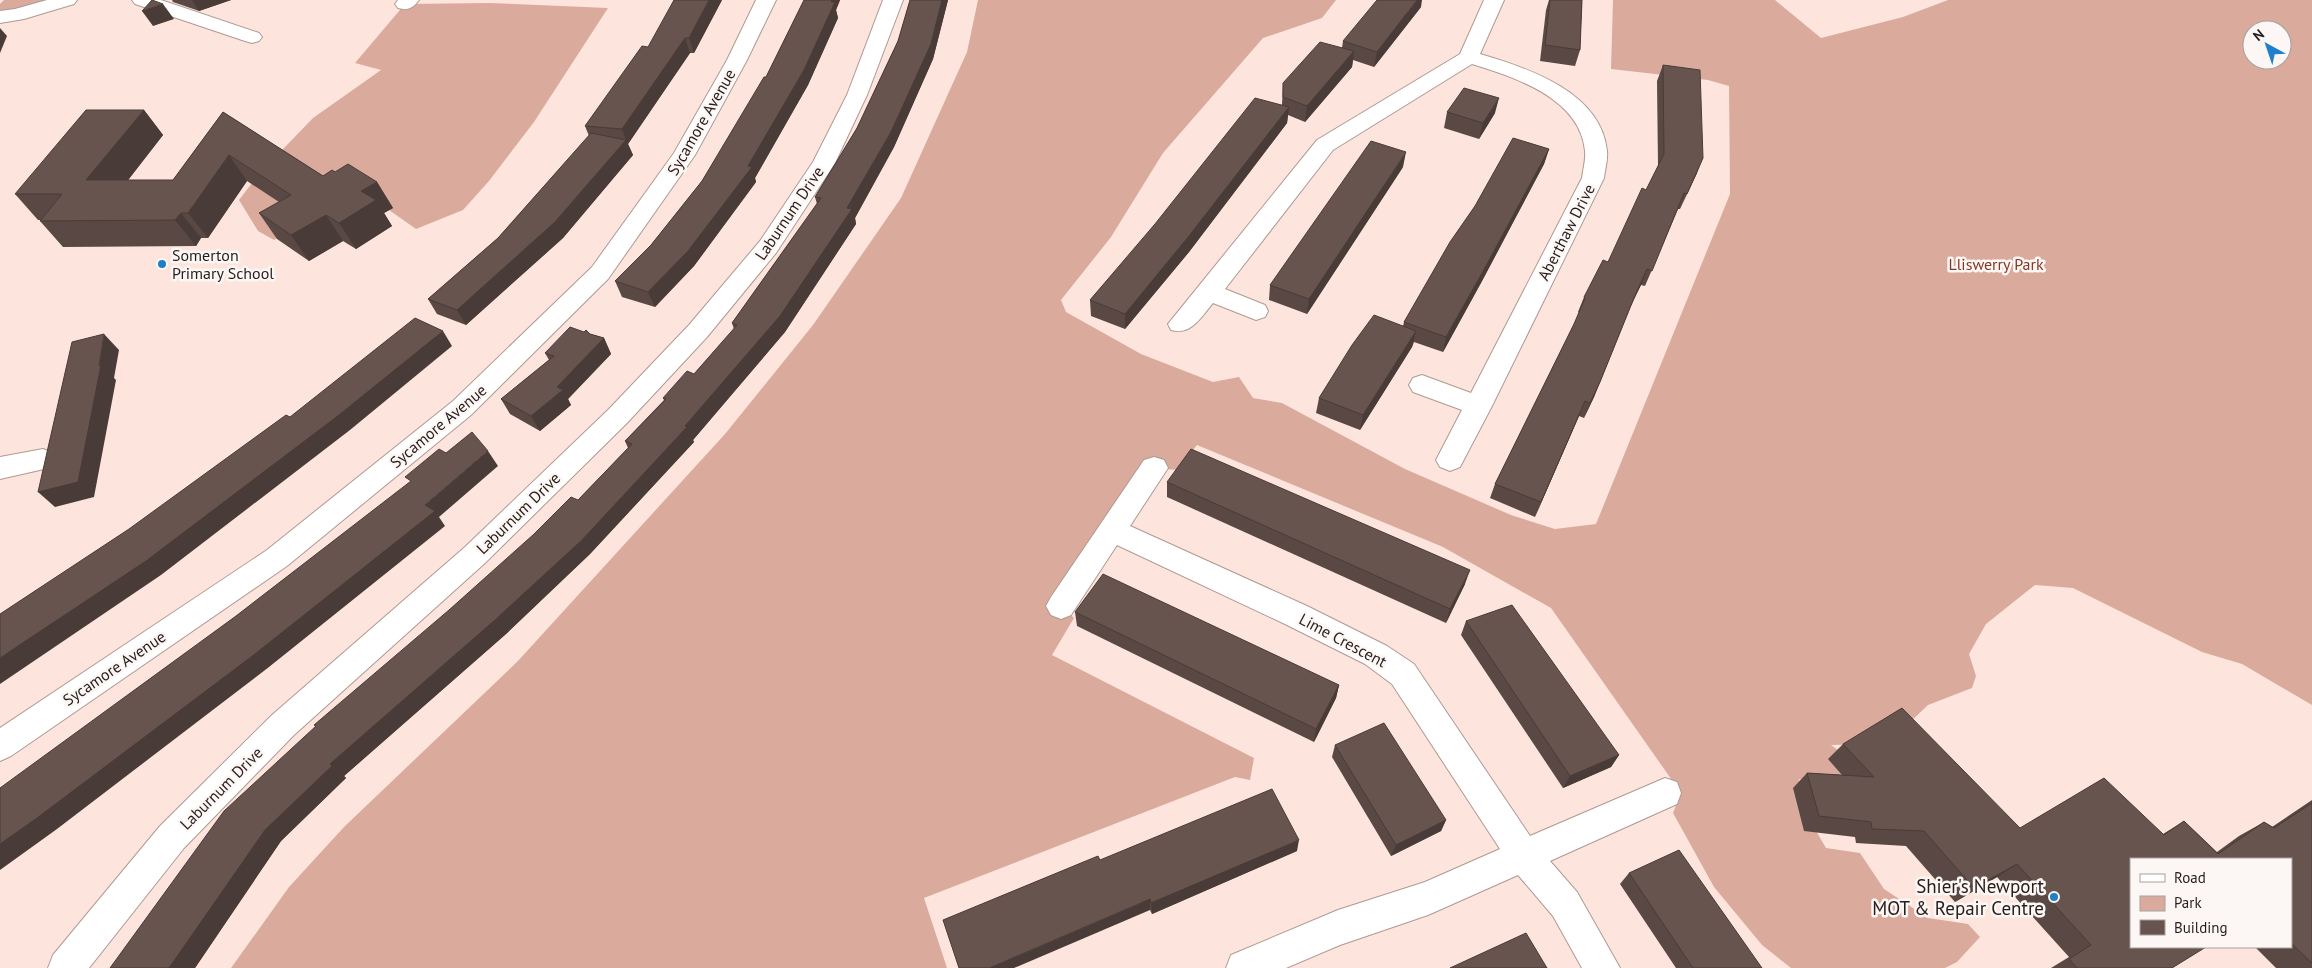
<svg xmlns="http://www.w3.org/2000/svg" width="2312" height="968" viewBox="0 0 2312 968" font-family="'PT Sans',sans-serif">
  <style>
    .green { fill: #daab9d; fill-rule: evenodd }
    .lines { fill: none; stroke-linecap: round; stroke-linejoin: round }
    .minor-casing { stroke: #af9992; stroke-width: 2 }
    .minor { fill: #fff; fill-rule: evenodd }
    .wall { fill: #594843 }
    .shaded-wall { fill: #493b37 }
    .building { fill: #68544e; stroke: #493b37 }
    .poi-dot { fill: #1e80cb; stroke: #fcf7f5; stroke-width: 2 }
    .labels { text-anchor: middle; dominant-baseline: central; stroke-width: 5; stroke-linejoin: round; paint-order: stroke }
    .street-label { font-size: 16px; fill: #261d1b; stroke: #fcf7f5 }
    .poi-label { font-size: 16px; fill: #261d1b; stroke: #fcf7f5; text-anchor: start }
    .park-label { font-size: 16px; fill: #823923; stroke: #fcf7f5 }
    .near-poi-label { font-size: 19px; fill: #261d1b; stroke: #fcf7f5; text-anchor: end }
  </style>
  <rect width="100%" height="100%" fill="#fde5dd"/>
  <g class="green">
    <path d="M 4,0 L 56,0 L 0,14 L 0,4 Z"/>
    <path d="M 978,0 L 1336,0 L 1322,18 L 1263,38 L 1163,153 L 1111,237 L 1061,300 L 1066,312 L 1141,354 L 1213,382 L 1239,377 L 1253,398 L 1282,403 L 1405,469 L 1511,515 L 1555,529 L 1596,524 L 1730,194 L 1729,86 L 1708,80 L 1611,69 L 1613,0 L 1775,0 L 1821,38 L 1903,17 L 1948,0 L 2312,0 L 2312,705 L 2242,664 L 2202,652 L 2073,588 L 2035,585 L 1986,624 L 1969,654 L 1976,676 L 1972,688 L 1928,705 L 1908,724 L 1874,744 L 1831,745 L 1850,759 L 1838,791 L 1799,779 L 1812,824 L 1826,848 L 1860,853 L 1884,889 L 1928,918 L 1968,924 L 1980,937 L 1957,962 L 1945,968 L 1791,968 L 1762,945 L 1714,887 L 1673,813 L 1681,793 L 1551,608 L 1443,547 L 1197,445 L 1177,470 L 1154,468 L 1061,606 L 1074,618 L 1052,655 L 1254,758 L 1250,780 L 1235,777 L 924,898 L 947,968 L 231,968 L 289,887 L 344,827 L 517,662 L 725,434 L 813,325 L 901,198 L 967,52 ZM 2252,30 L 2282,30 L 2282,60 L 2252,60 Z"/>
    <path d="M 490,3 L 608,8 L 534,122 L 489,181 L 463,210 L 416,229 L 389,210 L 392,208 L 307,220 L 274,240 L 258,231 L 239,200 L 258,175 L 313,118 L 381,70 L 355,63 L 405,4 Z"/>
  </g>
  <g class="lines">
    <defs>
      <g id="minor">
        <path d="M 47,0 L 77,0 L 74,4 L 24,19 L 0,23 L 0,11 L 15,9 Z"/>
        <path d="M 132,0 L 161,0 L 259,33 L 262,37 L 259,41 L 252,43 L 245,41 L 135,4 Z"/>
        <path d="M 398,0 L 419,0 C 413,8 408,11 398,8 L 395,4 Z"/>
        <path d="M 756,0 L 776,0 L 747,60 L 695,155 L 608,279 L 471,415 L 287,566 L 11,756 L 0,761 L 0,728 L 267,550 L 453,401 L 592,267 L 674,153 L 727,60 Z"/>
        <path d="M 883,0 L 903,0 L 867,95 L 835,163 L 776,253 L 707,337 L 627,423 L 485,563 L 294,735 L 184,848 L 89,968 L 48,968 L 53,955 L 160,826 L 272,715 L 465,547 L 609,409 L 689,325 L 760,241 L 813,162 L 847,95 Z"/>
        <path d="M 1484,0 L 1504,0 L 1480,54 C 1528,68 1601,92 1607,151 C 1608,160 1605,169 1604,178 L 1492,406 L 1460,467 L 1450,471 L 1440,467 L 1436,460 L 1462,410 L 1413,392 L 1409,385 L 1413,378 L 1422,375 L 1471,393 L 1582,178 C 1583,169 1586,160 1585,151 C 1580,98 1514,77 1472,64 L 1333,150 L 1225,289 L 1265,305 L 1268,311 L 1265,317 L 1256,320 L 1213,303 C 1201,317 1191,336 1171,330 L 1168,324 L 1317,140 L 1460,54 Z"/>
        <path d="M 43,449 L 53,453 L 57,460 L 53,467 L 0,479 L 0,457 Z"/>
        <path d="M 1154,457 L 1164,460 L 1168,468 L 1130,526 L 1307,606 L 1387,646 L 1414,664 L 1530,836 L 1665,778 L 1677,782 L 1681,793 L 1677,804 L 1550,861 L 1577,892 L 1620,968 L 1582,968 L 1553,916 L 1518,875 L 1428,915 L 1340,945 L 1286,968 L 1226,968 L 1231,955 L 1338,910 L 1425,882 L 1500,849 L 1392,684 L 1365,664 L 1285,624 L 1117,545 L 1071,615 L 1061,619 L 1051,615 L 1046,606 L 1051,597 L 1144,460 Z"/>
      </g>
    </defs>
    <use href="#minor" class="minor-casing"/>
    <use href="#minor" class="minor"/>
  </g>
  <g class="wall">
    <path d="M 172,0 L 231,0 L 199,11 L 173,2 Z"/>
    <path d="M 722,0 L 694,53 L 690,53 L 628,144 L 633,155 L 563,238 L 466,325 L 437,314 L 428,299 L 498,238 L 589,136 L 585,126 L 648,47 Z"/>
    <path d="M 804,0 L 840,0 L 836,10 L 838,18 L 808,85 L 755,178 L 756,182 L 694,266 L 655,307 L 622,297 L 615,281 L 651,245 L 702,181 L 766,77 Z"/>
    <path d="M 910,0 L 948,0 L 933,59 L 894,147 L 855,218 L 856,224 L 785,332 L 693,440 L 694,442 L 590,554 L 506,634 L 344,776 L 346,778 L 281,841 L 195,968 L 110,968 L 578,500 L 628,448 L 625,441 L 664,400 L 663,398 L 694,374 L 734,329 L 732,323 L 817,204 L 815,197 L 857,128 L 898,41 Z"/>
    <path d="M 1549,0 L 1582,0 L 1580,50 L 1575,66 L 1540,61 L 1546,10 Z"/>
    <path d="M 1421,7 L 1374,67 L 1353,60 L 1352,67 L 1305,122 L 1288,115 L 1287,123 L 1189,252 L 1125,329 L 1091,316 L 1090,300 L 1282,105 L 1283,83 L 1342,48 L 1343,41 Z"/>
    <path d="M 1663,65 L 1697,173 L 1680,209 L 1678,209 L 1645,286 L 1641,285 L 1630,308 L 1594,397 L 1584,418 L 1579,416 L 1535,517 L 1490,498 L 1495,484 L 1574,324 L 1579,313 L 1578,312 L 1584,297 L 1608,262 L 1646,190 L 1658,166 L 1657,81 Z"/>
    <path d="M 144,110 L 163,135 L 128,180 L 173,180 L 223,112 L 323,176 L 335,172 L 377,182 L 393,208 L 384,213 L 392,226 L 356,249 L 343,241 L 309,261 L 277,239 L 259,213 L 279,202 L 247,181 L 208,238 L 201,238 L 196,246 L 63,247 L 40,221 L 41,220 L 38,220 L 15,194 Z"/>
    <path d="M 1447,112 L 1495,113 L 1479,139 L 1444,128 Z"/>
    <path d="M 1549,149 L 1544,164 L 1482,281 L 1443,352 L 1414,342 L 1412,347 L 1360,430 L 1316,413 L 1319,398 L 1403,326 L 1404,322 Z"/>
    <path d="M 1403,167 L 1307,314 L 1269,300 L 1270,285 Z"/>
    <path d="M 590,334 L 604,338 L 611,354 L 568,399 L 571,405 L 540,431 L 510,414 L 501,399 L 549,360 L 545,353 Z"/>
    <path d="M 1167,482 L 1465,584 L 1446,623 L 1167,497 Z"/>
    <path d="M 1075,612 L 1339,685 L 1336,698 L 1314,742 L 1077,626 Z"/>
    <path d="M 1466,621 L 1619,755 L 1611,767 L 1563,788 L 1461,635 Z"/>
    <path d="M 1843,744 L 2020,828 L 2163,834 L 2184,821 L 2217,852 L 2239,836 L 2264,822 L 2272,827 L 2312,800 L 2312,968 L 2276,968 L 2255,947 L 2291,947 L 2291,859 L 2172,968 L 2051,968 L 2069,957 L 1997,877 L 1955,902 L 1906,846 L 1856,843 L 1855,837 L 1804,831 L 1793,788 L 1807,773 L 1842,775 L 1828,759 Z"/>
    <path d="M 1335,745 L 1446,820 L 1441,831 L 1391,856 L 1332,757 Z"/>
    <path d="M 1297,851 L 1152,914 L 1150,910 L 1100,860 Z"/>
    <path d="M 1629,873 L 1762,968 L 1676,968 L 1620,884 Z"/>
  </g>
  <g class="shaded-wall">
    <path d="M 192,0 L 231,0 L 199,11 Z"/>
    <path d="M 709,0 L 722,0 L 694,53 L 689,38 Z"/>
    <path d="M 832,0 L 840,0 L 836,10 L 838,18 L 808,85 L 755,178 L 756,182 L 694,266 L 655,307 L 648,292 L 748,166 Z"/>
    <path d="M 942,0 L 948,0 L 933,59 L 894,147 L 855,218 L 856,224 L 785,332 L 693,440 L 694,442 L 590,554 L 506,634 L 344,776 L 346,778 L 281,841 L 195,968 L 169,968 L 265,830 L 330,764 L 685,426 L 847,208 Z"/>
    <path d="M 1417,0 L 1422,0 L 1421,7 L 1374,67 L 1377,52 Z"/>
    <path d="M 163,4 L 174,19 L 153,26 L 142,11 Z"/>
    <path d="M 0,28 L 7,36 L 0,53 Z"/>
    <path d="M 685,38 L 690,53 L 628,144 L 633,155 L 563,238 L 466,325 L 457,310 L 626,140 L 622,129 Z"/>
    <path d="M 1354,51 L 1352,67 L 1305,122 L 1307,106 Z"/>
    <path d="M 1499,98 L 1495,113 L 1479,139 L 1483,123 Z"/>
    <path d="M 1289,107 L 1287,123 L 1189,252 L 1125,329 L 1125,314 Z"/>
    <path d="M 144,110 L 163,135 L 108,206 L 86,180 Z"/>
    <path d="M 1549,149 L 1544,164 L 1482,281 L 1443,352 L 1446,337 Z"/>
    <path d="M 1406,152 L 1403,167 L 1307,314 L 1309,299 Z"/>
    <path d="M 229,155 L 247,181 L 208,238 L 188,213 Z"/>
    <path d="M 1703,158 L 1697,173 L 1680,209 L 1687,194 Z"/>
    <path d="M 377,182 L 393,208 L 384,213 L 392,226 L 356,249 L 339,223 L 361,191 Z"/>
    <path d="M 181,213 L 201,238 L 196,246 L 175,220 Z"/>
    <path d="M 326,215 L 343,241 L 309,261 L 291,235 Z"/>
    <path d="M 1647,269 L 1641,285 L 1629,308 L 1636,293 Z"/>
    <path d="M 443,331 L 452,346 L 350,430 L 161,575 L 0,684 L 0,658 Z"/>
    <path d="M 1416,331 L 1412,347 L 1360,430 L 1363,415 Z"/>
    <path d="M 104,334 L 119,350 L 114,378 L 116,380 L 94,497 L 55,507 L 38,492 L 99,366 Z"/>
    <path d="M 604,338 L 611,354 L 568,399 L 571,405 L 540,431 L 531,416 L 557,387 Z"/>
    <path d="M 1600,382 L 1594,397 L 1584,418 L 1590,403 Z"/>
    <path d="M 1585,401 L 1579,416 L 1535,517 L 1541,502 Z"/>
    <path d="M 488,451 L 498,466 L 439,517 L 445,526 L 269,667 L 57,829 L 0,870 L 0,844 L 425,505 Z"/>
    <path d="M 1470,570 L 1465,584 L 1446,623 L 1450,609 Z"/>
    <path d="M 1339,685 L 1336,698 L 1314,742 L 1316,729 Z"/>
    <path d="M 1619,755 L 1611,767 L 1563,788 L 1570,776 Z"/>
    <path d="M 1446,820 L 1441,831 L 1391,856 L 1396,845 Z"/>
    <path d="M 1299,840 L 1297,851 L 1152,914 L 1151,903 Z"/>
    <path d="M 2017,864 L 1997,877 L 1955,902 L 1974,888 Z"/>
    <path d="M 1150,899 L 1150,910 L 1014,968 L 989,968 Z"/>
  </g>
  <g class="building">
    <path d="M 152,0 L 163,4 L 142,11 Z"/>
    <path d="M 674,0 L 709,0 L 689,38 L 685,38 L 622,129 L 585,126 L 642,46 L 648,47 Z"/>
    <path d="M 804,0 L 832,0 L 831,2 L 835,2 L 804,70 L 748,166 L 752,167 L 688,251 L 648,292 L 615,281 L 651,245 L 702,181 L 764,77 L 766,77 Z"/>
    <path d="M 910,0 L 942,0 L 931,44 L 891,132 L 847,208 L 852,209 L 780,316 L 685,426 L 687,427 L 582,540 L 495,620 L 330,764 L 332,766 L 265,830 L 169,968 L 110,968 L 224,811 L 316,726 L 314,725 L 449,610 L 534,534 L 571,497 L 578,500 L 632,444 L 625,441 L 666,399 L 663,398 L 687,371 L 694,374 L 737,325 L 732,323 L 821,198 L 815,197 L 857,128 L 898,41 Z"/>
    <path d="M 1377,0 L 1417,0 L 1377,52 L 1343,41 Z"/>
    <path d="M 1550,0 L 1582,0 L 1580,50 L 1545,45 Z"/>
    <path d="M 1320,42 L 1354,51 L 1307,106 L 1283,97 L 1283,83 Z"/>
    <path d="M 1663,65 L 1700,70 L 1703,158 L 1687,194 L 1684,193 L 1652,271 L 1647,269 L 1636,293 L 1600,382 L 1590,403 L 1585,401 L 1541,502 L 1495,484 L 1574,324 L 1585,298 L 1584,297 L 1603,260 L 1608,262 L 1642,188 L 1646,190 L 1664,154 Z"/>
    <path d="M 1464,88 L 1499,98 L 1483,123 L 1447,112 Z"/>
    <path d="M 1255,98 L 1289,107 L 1189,236 L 1125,314 L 1090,300 L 1155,224 Z"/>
    <path d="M 86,110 L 144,110 L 86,180 L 173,180 L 223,112 L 323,176 L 332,170 L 335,172 L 348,164 L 377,182 L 361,191 L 376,200 L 339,223 L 326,215 L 291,235 L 259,213 L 291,195 L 229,155 L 188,213 L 181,213 L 175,220 L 40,221 L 62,194 L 15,194 Z"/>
    <path d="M 591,133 L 626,140 L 555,222 L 457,310 L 428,299 L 498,238 Z"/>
    <path d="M 1513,138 L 1549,149 L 1486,266 L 1446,337 L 1404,322 L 1450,242 L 1475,206 Z"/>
    <path d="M 1371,141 L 1406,152 L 1309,299 L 1270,285 Z"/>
    <path d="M 1374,315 L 1416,331 L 1363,415 L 1319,398 L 1352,345 Z"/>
    <path d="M 415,318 L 443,331 L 339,415 L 146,561 L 0,658 L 0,614 L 129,529 L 286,415 L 290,417 Z"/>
    <path d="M 570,327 L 584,332 L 586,330 L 590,334 L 604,338 L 557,387 L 563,390 L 531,416 L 501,399 L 554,356 L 545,353 Z"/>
    <path d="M 104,334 L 99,366 L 101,365 L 78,482 L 38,492 L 72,342 Z"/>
    <path d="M 472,432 L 488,451 L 425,505 L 435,511 L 255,654 L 37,818 L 0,844 L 0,788 L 236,616 L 411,481 L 405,477 L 439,449 L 446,453 Z"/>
    <path d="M 1191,449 L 1470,570 L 1450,609 L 1167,482 Z"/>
    <path d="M 1103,574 L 1339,685 L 1316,729 L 1075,612 Z"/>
    <path d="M 1512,605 L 1619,755 L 1570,776 L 1466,621 Z"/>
    <path d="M 1902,708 L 2020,828 L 2104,778 L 2164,835 L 2184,821 L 2218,854 L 2264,822 L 2274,828 L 2312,803 L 2312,963 L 2291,943 L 2291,859 L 2131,859 L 2131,947 L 2206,947 L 2172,968 L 2077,968 L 2069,959 L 2091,945 L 2017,864 L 1974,888 L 1924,831 L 1872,829 L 1871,822 L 1819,816 L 1807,773 L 1874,777 L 1843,744 Z"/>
    <path d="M 1384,723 L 1446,820 L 1396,845 L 1335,745 Z"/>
    <path d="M 1272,789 L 1299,840 L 1151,903 L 1150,899 L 989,968 L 959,968 L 943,920 L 1098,856 L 1100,860 Z"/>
    <path d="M 1679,850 L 1762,968 L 1693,968 L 1629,873 Z"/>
    <path d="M 1526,933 L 1547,968 L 1450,968 Z"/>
  </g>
  <g class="poi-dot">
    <circle cx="162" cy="264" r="5"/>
    <circle cx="2054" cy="897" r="5"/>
  </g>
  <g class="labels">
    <g class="street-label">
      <text transform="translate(701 122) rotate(-60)">Sycamore Avenue</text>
      <text transform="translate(789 213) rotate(-56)">Laburnum Drive</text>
      <text transform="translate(1566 232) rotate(-63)">Aberthaw Drive</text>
      <text transform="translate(438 426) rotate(-40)">Sycamore Avenue</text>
      <text transform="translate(518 513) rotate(-44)">Laburnum Drive</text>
      <text transform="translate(1343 640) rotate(28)">Lime Crescent</text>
      <text transform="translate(114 668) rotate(-34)">Sycamore Avenue</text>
      <text transform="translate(221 788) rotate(-45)">Laburnum Drive</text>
    </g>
    <g class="poi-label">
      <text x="172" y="255">Somerton<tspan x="172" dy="18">Primary School</tspan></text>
    </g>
    <g class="park-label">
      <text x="1996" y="264">Lliswerry Park</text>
    </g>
    <g class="near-poi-label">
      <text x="2044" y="886">Shier's Newport<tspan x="2044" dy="22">MOT &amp; Repair Centre</tspan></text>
    </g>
  </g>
  <rect x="2130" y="858" width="162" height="90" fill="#fcf7f5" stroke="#a6a09e"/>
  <rect x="2140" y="874" width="25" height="8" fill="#ffffff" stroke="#a6a09e"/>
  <text x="2174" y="883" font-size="15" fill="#261d1b">Road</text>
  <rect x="2140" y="896" width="25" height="15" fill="#daab9d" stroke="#a6a09e"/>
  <text x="2174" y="908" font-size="15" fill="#261d1b">Park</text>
  <rect x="2140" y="920" width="25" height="15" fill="#68544e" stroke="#a6a09e"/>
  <text x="2174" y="933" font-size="15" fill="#261d1b">Building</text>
  <g transform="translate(2267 45) rotate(320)"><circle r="24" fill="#fcf7f5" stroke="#a6a09e"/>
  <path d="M0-4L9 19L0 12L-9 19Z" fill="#1e80cb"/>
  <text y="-8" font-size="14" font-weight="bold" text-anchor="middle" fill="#261d1b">N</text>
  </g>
</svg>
